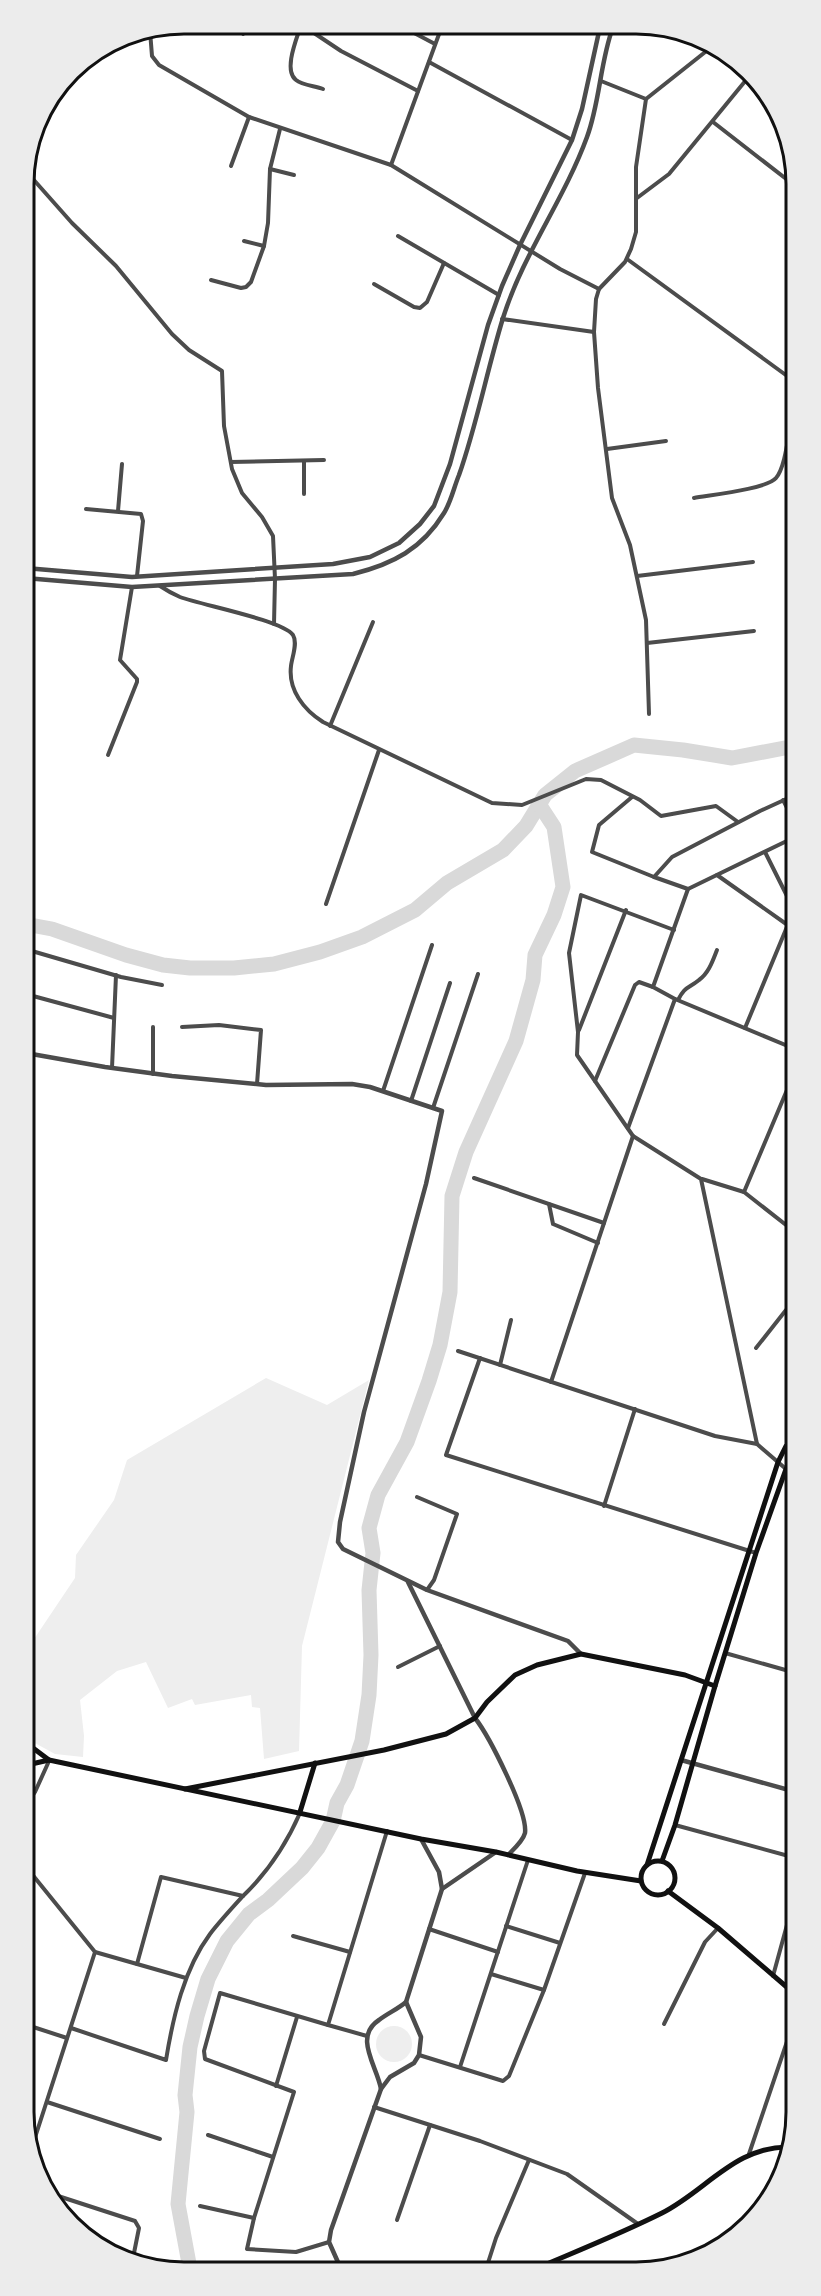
<svg xmlns="http://www.w3.org/2000/svg" width="821" height="2296" viewBox="0 0 821 2296" font-family="Mulish,sans-serif">
  <style>
    .green { fill: #eee }
    .lines { fill: none; stroke-linecap: round; stroke-linejoin: round }
    .river { stroke: #d9d9d9; stroke-width: 15 }
    .minor { stroke: #4c4c4c; stroke-width: 4 }
    .tertiary { stroke: #4c4c4c; stroke-width: 4.5 }
    .secondary { stroke: #111; stroke-width: 5 }
    .primary { stroke: #111; stroke-width: 5 }
    .rim { fill: none; stroke: #111; stroke-width: 3 }
  </style>
  <rect width="100%" height="100%" fill="#fff"/>
  <g class="green">
    <path d="M 266,1378 L 327,1405 L 369,1380 L 302,1646 L 299,1751 L 264,1759 L 260,1708 L 252,1707 L 251,1695 L 195,1705 L 192,1699 L 168,1708 L 146,1662 L 117,1671 L 80,1700 L 84,1736 L 83,1757 L 55,1754 L 33,1742 L 27,1721 L 26,1651 L 75,1578 L 76,1555 L 114,1500 L 127,1460 Z"/>
    <circle cx="394" cy="2044" r="18"/>
  </g>
  <g class="lines">
    <g class="river">
      <path d="M 25,924 L 52,929 L 126,955 L 163,965 L 190,968 L 234,968 L 274,964 L 320,952 L 362,937 L 415,910 L 447,883 L 503,850 L 526,826 L 545,795 L 575,771 L 634,745 L 683,750 L 732,758 L 795,746"/>
      <path d="M 190,2269 L 178,2204 L 187,2112 L 185,2095 L 190,2047 L 197,2016 L 208,1979 L 227,1941 L 249,1914 L 268,1900 L 302,1868 L 318,1848 L 333,1821 L 337,1803 L 347,1785 L 362,1741 L 369,1695 L 371,1655 L 369,1590 L 373,1553 L 369,1528 L 378,1495 L 407,1442 L 429,1381 L 440,1345 L 450,1292 L 452,1196 L 466,1152 L 516,1041 L 533,980 L 535,955 L 554,915 L 563,887 L 554,827 L 539,804"/>
    </g>
    <g class="minor">
      <path d="M 301,25 C 297,38 283,70 296,80 C 302,85 315,86 323,89"/>
      <path d="M 302,25 L 341,51 L 418,91"/>
      <path d="M 399,25 L 435,44"/>
      <path d="M 150,31 L 152,56 L 159,65 L 249,117 L 391,165 L 560,269 L 599,289"/>
      <path d="M 243,34 L 247,24"/>
      <path d="M 429,62 L 572,140"/>
      <path d="M 601,81 L 646,99"/>
      <path d="M 713,122 L 794,185"/>
      <path d="M 391,165 L 442,26"/>
      <path d="M 231,166 L 249,117"/>
      <path d="M 270,169 L 294,175"/>
      <path d="M 25,170 L 72,223 L 116,266 L 172,334 L 189,350 L 222,371 L 224,426 L 232,469 L 242,493 L 262,517 L 273,536 L 275,579 L 274,624"/>
      <path d="M 637,198 L 669,174 L 751,74"/>
      <path d="M 398,236 L 499,295"/>
      <path d="M 244,241 L 264,246"/>
      <path d="M 627,259 L 794,381"/>
      <path d="M 211,280 L 241,288 L 246,287 L 251,282 L 264,246 L 268,223 L 270,169 L 280,129"/>
      <path d="M 374,284 L 414,307 L 420,308 L 427,302 L 444,263"/>
      <path d="M 502,319 L 594,332"/>
      <path d="M 607,449 L 666,441"/>
      <path d="M 304,461 L 304,494"/>
      <path d="M 231,462 L 324,460"/>
      <path d="M 694,498 C 710,495 767,489 776,478 C 785,468 788,437 791,423 L 794,419"/>
      <path d="M 86,509 L 141,514 L 143,521 L 137,576"/>
      <path d="M 118,511 L 122,464"/>
      <path d="M 637,576 L 753,562"/>
      <path d="M 160,586 C 166,590 173,594 180,597 C 201,605 282,620 293,635 C 298,643 292,657 291,666 C 288,690 304,710 323,722 L 492,803 L 522,805 L 586,779 L 601,780 L 640,800 L 661,816 L 716,806 L 738,822"/>
      <path d="M 647,643 L 754,631"/>
      <path d="M 649,714 L 646,620 L 630,545 L 612,498 L 598,388 L 594,332 L 596,299 L 599,289 L 625,262 L 631,249 L 636,232 L 636,167 L 646,99 L 709,49"/>
      <path d="M 330,726 L 373,622"/>
      <path d="M 108,755 L 137,682 L 137,679 L 120,660 L 132,587"/>
      <path d="M 632,797 L 599,825 L 592,852 L 654,877"/>
      <path d="M 783,800 L 795,823"/>
      <path d="M 717,875 L 789,926"/>
      <path d="M 688,889 L 654,877 L 672,857 L 760,811 L 795,795"/>
      <path d="M 326,904 L 379,750"/>
      <path d="M 674,930 L 581,895 L 569,953 L 578,1032 L 577,1055 L 633,1136 L 701,1179 L 757,1444 L 786,1469"/>
      <path d="M 25,949 L 121,977 L 162,985"/>
      <path d="M 33,996 L 114,1018"/>
      <path d="M 675,999 L 795,1049"/>
      <path d="M 678,1000 C 685,986 688,989 699,980 C 709,973 713,960 717,950"/>
      <path d="M 153,1027 L 153,1074"/>
      <path d="M 182,1027 L 219,1025 L 261,1030 L 257,1084"/>
      <path d="M 745,1028 L 794,910 L 765,852"/>
      <path d="M 579,1030 L 626,910"/>
      <path d="M 112,1068 L 116,975"/>
      <path d="M 595,1081 L 635,985 L 639,982 L 653,987"/>
      <path d="M 383,1091 L 432,945"/>
      <path d="M 411,1101 L 450,983"/>
      <path d="M 433,1108 L 478,974"/>
      <path d="M 628,1128 L 675,999 L 653,987 L 688,889 L 795,837"/>
      <path d="M 474,1178 L 604,1223"/>
      <path d="M 702,1179 L 744,1192 L 795,1232"/>
      <path d="M 744,1192 L 795,1071"/>
      <path d="M 549,1204 L 553,1224 L 598,1243"/>
      <path d="M 756,1348 L 786,1310 L 796,1314"/>
      <path d="M 458,1351 L 715,1436 L 757,1444"/>
      <path d="M 480,1358 L 446,1455 L 756,1553"/>
      <path d="M 500,1365 L 511,1320"/>
      <path d="M 551,1382 L 633,1136"/>
      <path d="M 417,1497 L 457,1514 L 434,1580 L 427,1590"/>
      <path d="M 604,1506 L 635,1409"/>
      <path d="M 725,1653 L 796,1673"/>
      <path d="M 398,1667 L 440,1646"/>
      <path d="M 27,1804 L 35,1792 L 49,1761"/>
      <path d="M 675,1825 L 796,1858"/>
      <path d="M 27,1868 L 95,1952 L 31,2150"/>
      <path d="M 506,1926 L 560,1943"/>
      <path d="M 429,1929 L 498,1952"/>
      <path d="M 293,1936 L 350,1952"/>
      <path d="M 95,1952 L 186,1978"/>
      <path d="M 137,1964 L 161,1877 L 243,1896 C 269,1871 286,1845 300,1813"/>
      <path d="M 491,1974 L 544,1990"/>
      <path d="M 773,1976 L 796,1892"/>
      <path d="M 664,2024 L 705,1942 L 718,1928"/>
      <path d="M 27,2025 L 67,2038"/>
      <path d="M 328,2025 L 220,1993 L 204,2051 L 205,2059 L 294,2092 L 254,2218 L 247,2249 L 296,2252 L 329,2242"/>
      <path d="M 71,2028 L 166,2060 C 173,2017 184,1969 210,1934 C 220,1921 232,1908 243,1896"/>
      <path d="M 367,2036 L 328,2025 L 387,1831"/>
      <path d="M 419,2055 L 503,2081 L 509,2076 L 544,1990 L 585,1873"/>
      <path d="M 460,2067 L 528,1860"/>
      <path d="M 276,2086 L 297,2017"/>
      <path d="M 47,2102 L 160,2139"/>
      <path d="M 374,2107 L 480,2141 L 567,2174 L 638,2224"/>
      <path d="M 208,2135 L 273,2157"/>
      <path d="M 749,2154 L 797,2012"/>
      <path d="M 55,2195 L 135,2221 L 139,2228 L 133,2258"/>
      <path d="M 200,2206 L 254,2218"/>
      <path d="M 397,2220 L 430,2125"/>
      <path d="M 486,2269 L 496,2238 L 529,2160"/>
    </g>
    <g class="tertiary">
      <path d="M 25,568 L 132,577 L 333,564 L 370,557 L 399,543 L 420,524 L 434,506 L 450,464 L 488,325 L 502,286 L 520,245 L 572,140 L 582,109 L 600,27"/>
      <path d="M 25,578 L 132,587 L 353,574 C 393,564 422,549 444,513 C 451,502 454,487 459,475 C 477,424 487,370 503,318 C 523,254 564,200 587,137 C 600,102 600,62 613,27"/>
      <path d="M 26,1053 L 105,1067 L 172,1076 L 266,1085 L 352,1084 L 370,1087 L 442,1111 L 426,1184 L 364,1412 L 340,1522 L 338,1542 L 343,1549 L 427,1590 L 568,1641 L 581,1654"/>
      <path d="M 408,1582 L 475,1718 C 489,1736 528,1812 525,1833 C 523,1841 514,1849 508,1855"/>
      <path d="M 681,1760 L 796,1792"/>
      <path d="M 442,1889 L 496,1852"/>
      <path d="M 406,2002 L 421,2037 L 419,2055 L 414,2063 L 390,2077 L 381,2089 C 377,2066 353,2037 379,2020 C 388,2013 398,2009 406,2002 Z"/>
      <path d="M 406,2002 L 442,1889 L 439,1872 L 421,1839"/>
      <path d="M 341,2269 L 329,2242 L 331,2230 L 381,2089"/>
    </g>
    <g class="secondary">
      <path d="M 185,1789 L 384,1750 L 446,1734 L 475,1718 L 487,1702 L 515,1675 L 537,1665 L 581,1654 L 685,1675 L 715,1686"/>
      <path d="M 300,1812 L 315,1763"/>
      <path d="M 668,1891 L 718,1928 L 796,1995"/>
      <path d="M 535,2269 C 577,2251 620,2234 662,2213 C 706,2191 736,2145 791,2147"/>
    </g>
    <g class="primary">
      <path d="M 27,1735 L 33,1748 L 49,1760"/>
      <path d="M 27,1765 L 49,1760 L 421,1839 L 496,1852 L 577,1871 L 641,1881"/>
      <path d="M 662,1861 L 675,1825 L 715,1686 L 756,1553 L 786,1469 L 796,1457"/>
      <circle cx="658" cy="1878" r="17"/>
      <path d="M 647,1865 L 778,1462 L 786,1446 L 796,1439"/>
    </g>
  </g>
  <path d="M0 0H821V2296H0ZM184 34H636A150 150 0 0 1 786 184V2112A150 150 0 0 1 636 2262H184A150 150 0 0 1 34 2112V184A150 150 0 0 1 184 34Z" fill="#ececec" fill-rule="evenodd"/>
  <path class="rim" d="M184 34H636A150 150 0 0 1 786 184V2112A150 150 0 0 1 636 2262H184A150 150 0 0 1 34 2112V184A150 150 0 0 1 184 34Z"/>
</svg>
